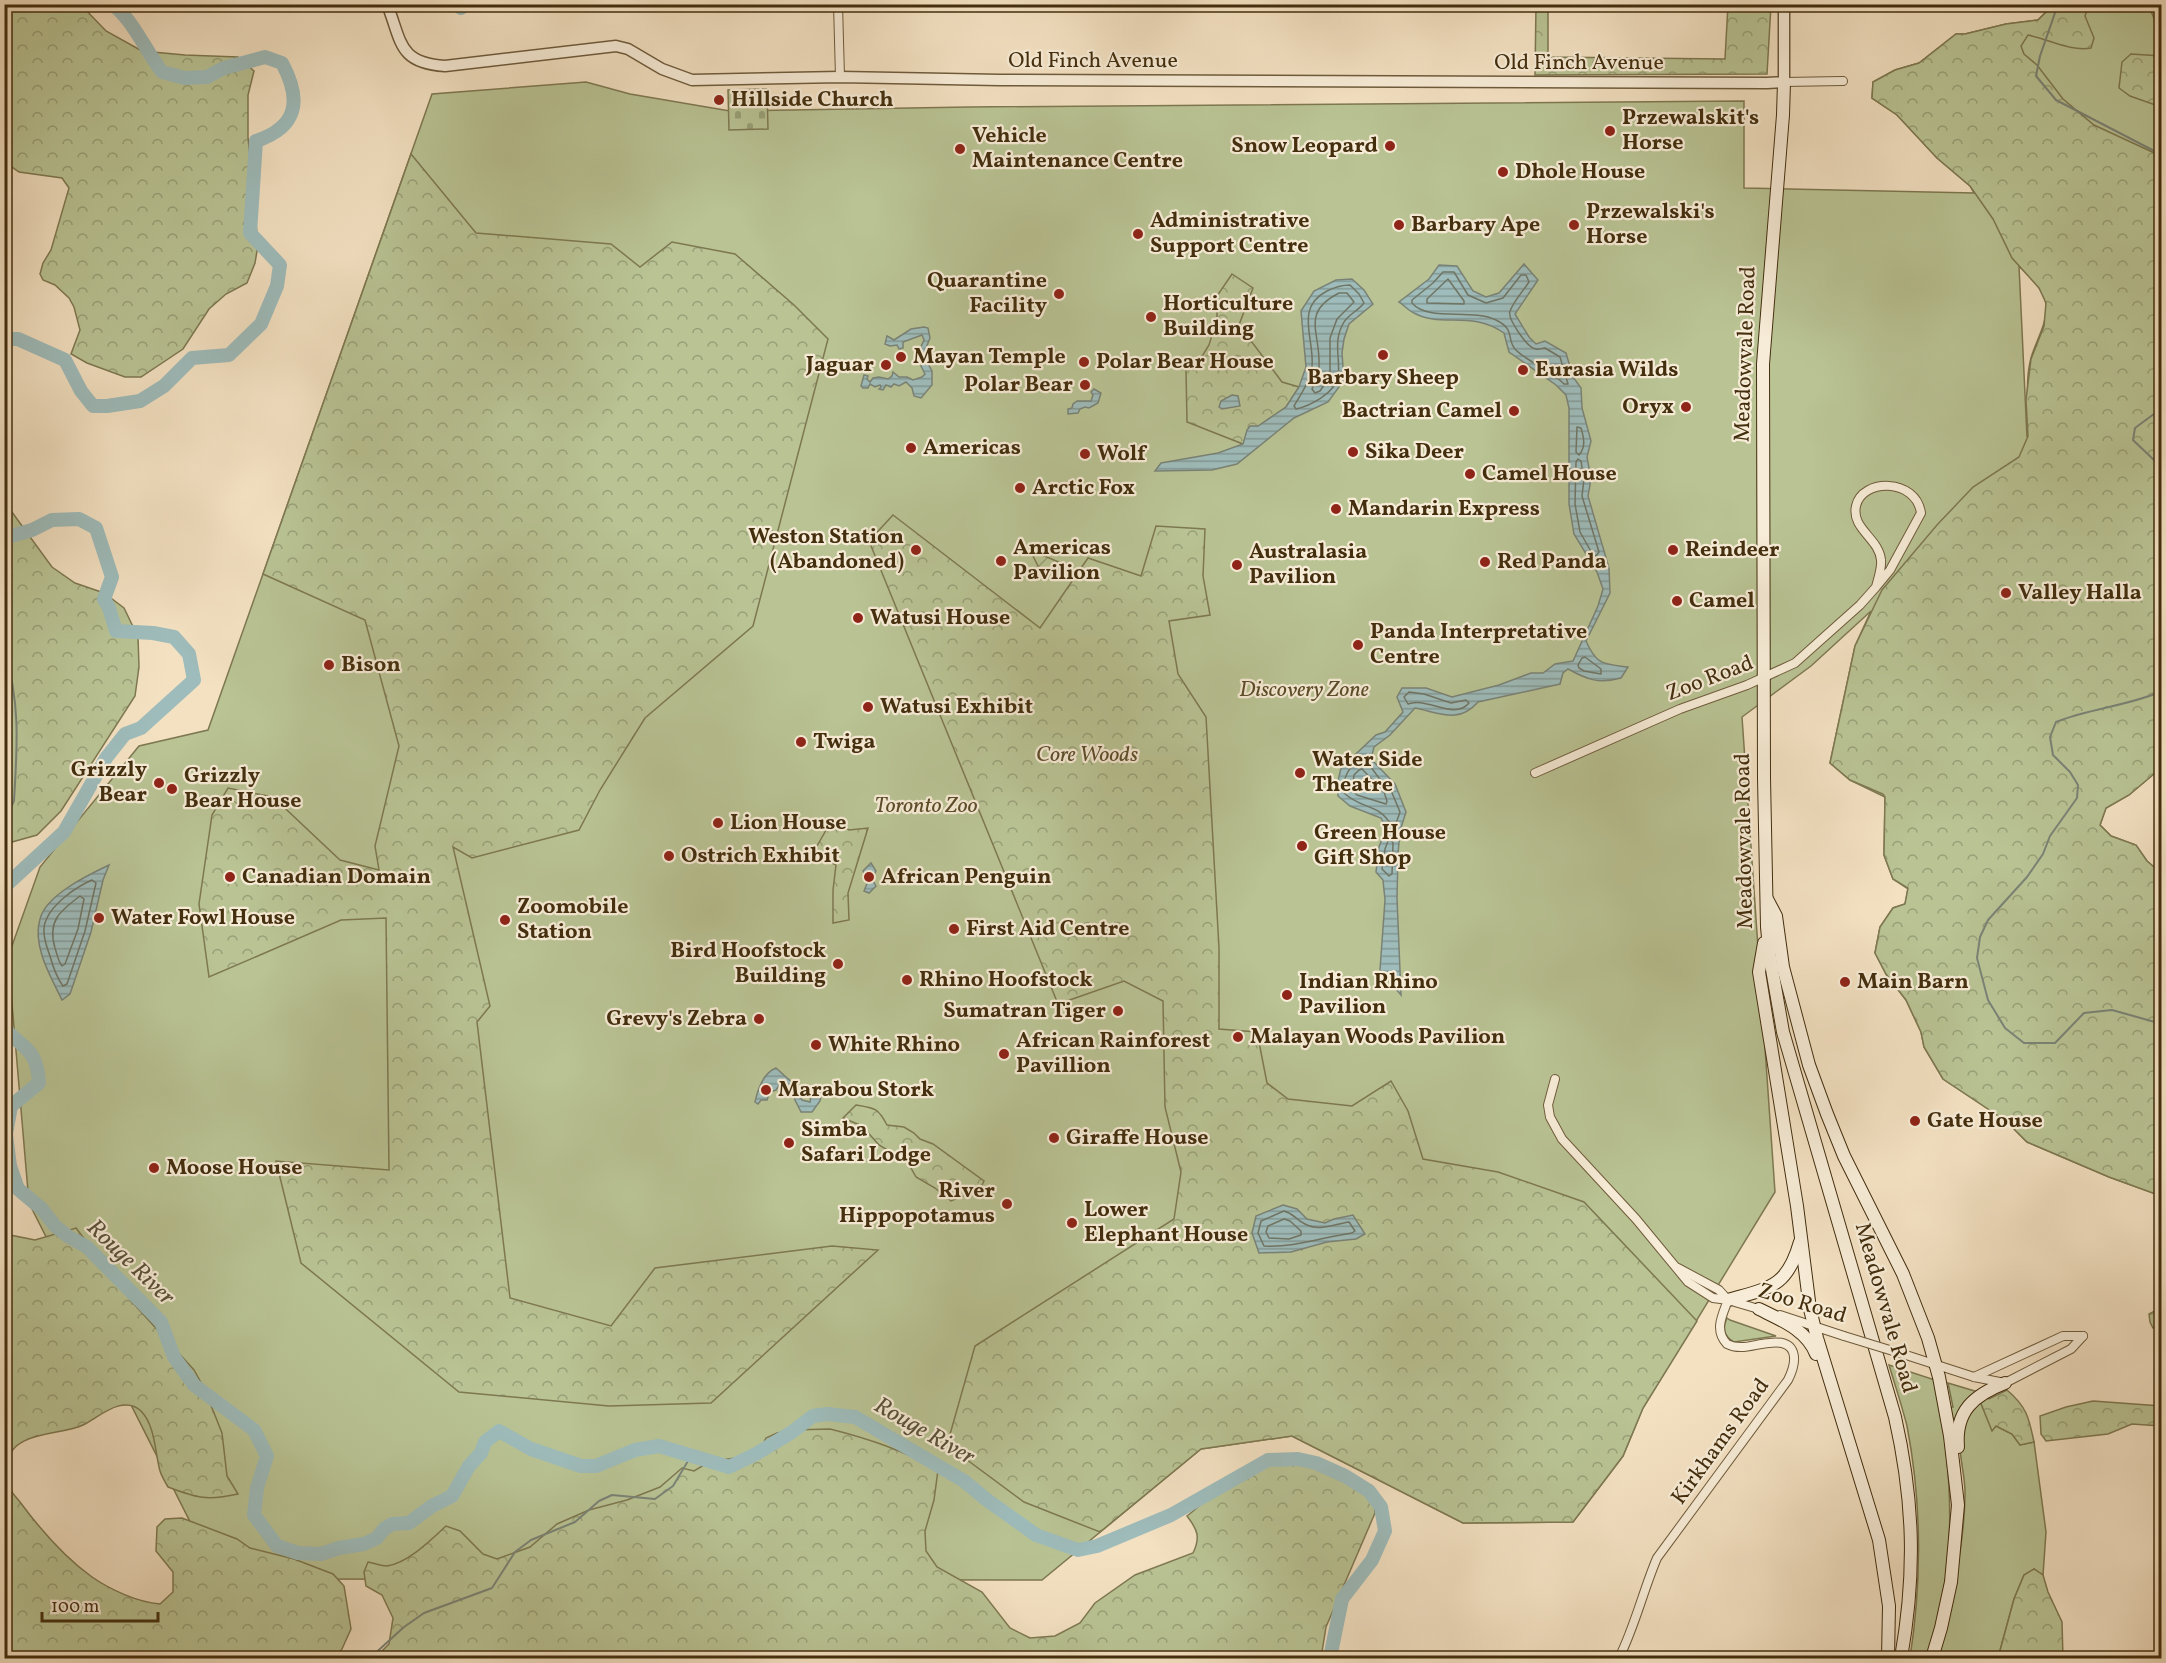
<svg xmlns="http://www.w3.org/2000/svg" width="2166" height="1663" viewBox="0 0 2166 1663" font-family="Vollkorn,serif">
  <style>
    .green { fill: #b9c394; stroke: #7e7851; stroke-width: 1.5; fill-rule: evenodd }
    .forest { fill: url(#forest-crowns); stroke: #7e7851; stroke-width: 1.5 }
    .cemetery { fill: url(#cemetery-stones); stroke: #7e7851; stroke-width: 1.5 }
    .garden { fill: url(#garden-furrows); stroke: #7e7851; stroke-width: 1.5 }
    .water { fill: url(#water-rules); stroke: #7a8376; stroke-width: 1.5 }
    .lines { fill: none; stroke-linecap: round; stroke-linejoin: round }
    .shore { stroke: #707564; stroke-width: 1.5 }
    .stream { stroke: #7a8376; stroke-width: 2 }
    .river { stroke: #9ebcbb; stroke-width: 14 }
    .minor-casing { stroke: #6f5b3b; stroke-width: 10 }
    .tertiary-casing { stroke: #6f5b3b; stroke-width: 13 }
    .secondary-casing { stroke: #432e0e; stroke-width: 14 }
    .minor { stroke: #f7ecd7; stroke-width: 8 }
    .tertiary { stroke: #f7ecd7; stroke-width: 10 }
    .secondary { stroke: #f7ecd7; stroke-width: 12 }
    .minor-bridge-casing { stroke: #6f5b3b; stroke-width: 10; stroke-linecap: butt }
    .minor-bridge { stroke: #f7ecd7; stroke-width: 8 }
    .poi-dot { fill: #8f2418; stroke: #f7ecd7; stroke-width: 2 }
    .labels { text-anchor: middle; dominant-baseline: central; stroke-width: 4.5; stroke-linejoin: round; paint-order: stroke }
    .street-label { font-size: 22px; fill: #432e0e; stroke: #f7ecd7 }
    .poi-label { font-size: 22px; font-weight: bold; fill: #432e0e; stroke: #f7ecd7; text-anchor: start }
    .park-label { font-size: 22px; font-style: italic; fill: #5b4c29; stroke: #f7ecd7 }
    .water-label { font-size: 24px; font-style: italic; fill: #5a5239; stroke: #f7ecd7 }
  </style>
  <defs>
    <pattern id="forest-crowns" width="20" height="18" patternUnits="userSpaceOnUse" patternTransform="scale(1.5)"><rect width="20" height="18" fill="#b9c394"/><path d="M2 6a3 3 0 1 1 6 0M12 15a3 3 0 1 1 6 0" fill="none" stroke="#989f77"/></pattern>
    <pattern id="cemetery-stones" width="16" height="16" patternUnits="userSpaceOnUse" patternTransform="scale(1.5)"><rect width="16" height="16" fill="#b9c394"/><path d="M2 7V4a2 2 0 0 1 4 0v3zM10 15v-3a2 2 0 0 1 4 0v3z" fill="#989f77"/></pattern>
    <pattern id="garden-furrows" width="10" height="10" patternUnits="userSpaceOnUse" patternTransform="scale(1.5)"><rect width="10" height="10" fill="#b9c394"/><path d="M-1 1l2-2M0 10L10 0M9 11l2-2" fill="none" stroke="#989f77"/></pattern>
    <pattern id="water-rules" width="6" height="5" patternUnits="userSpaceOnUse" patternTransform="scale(1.5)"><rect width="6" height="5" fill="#9ebcbb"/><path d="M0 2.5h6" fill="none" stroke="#829996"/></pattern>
  </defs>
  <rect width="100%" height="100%" fill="#f3e1c2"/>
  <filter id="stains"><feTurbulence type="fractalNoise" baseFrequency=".00333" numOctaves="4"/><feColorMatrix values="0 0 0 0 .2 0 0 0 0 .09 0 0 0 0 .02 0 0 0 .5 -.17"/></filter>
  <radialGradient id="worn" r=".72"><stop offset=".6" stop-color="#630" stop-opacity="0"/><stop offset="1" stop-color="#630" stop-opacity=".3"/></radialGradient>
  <g class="green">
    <path d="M 2048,5 L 2161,5 L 2161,768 L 2129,795 L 2106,808 L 2100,825 L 2111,836 L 2136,845 L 2147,861 L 2161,873 L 2161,1196 L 2109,1177 L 2027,1142 L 2006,1121 L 1943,1079 L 1924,1047 L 1921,1032 L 1906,1000 L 1886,974 L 1875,953 L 1880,927 L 1893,908 L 1905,904 L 1908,889 L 1893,879 L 1884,855 L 1885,797 L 1850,780 L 1830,763 L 1855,646 L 1871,611 L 1811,666 L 1742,717 L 1775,1192 L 1643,1408 L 1623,1456 L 1573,1522 L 1463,1523 L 1292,1436 L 1201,1449 L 1042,1580 L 219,1579 L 29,1203 L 8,957 L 40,867 L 139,746 L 208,730 L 432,94 L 586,82 L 630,94 L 730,111 L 969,107 L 1744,101 L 1744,188 L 1974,193 L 1970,186 L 1937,158 L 1897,115 L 1872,98 L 1873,82 L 1895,70 L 1919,63 L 1956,34 L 1965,34 L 2006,24 L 2038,20 L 2046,12 ZM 2019,266 C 2029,276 2044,289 2046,304 C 2048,323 2036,340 2031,358 C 2024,384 2030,411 2027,437 Z"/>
    <path d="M 1727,1318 L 1730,1320 L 1776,1336 L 1734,1342 C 1724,1336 1722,1329 1727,1318 Z"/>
    <path d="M 1889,1365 L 1935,1380 C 1950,1455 1957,1534 1940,1610 C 1936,1626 1931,1642 1926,1658 L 1910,1658 C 1922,1580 1922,1504 1907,1426 C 1902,1406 1895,1385 1889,1365 Z"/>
    <path d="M 1948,1383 L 1978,1392 L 1954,1424 L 1950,1407 L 1953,1407 Z"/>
    <path d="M 1980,1401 L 1992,1430 L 1996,1426 L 2012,1434 L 2020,1445 L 2034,1442 L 2046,1532 L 2043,1575 L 2034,1569 L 2024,1575 L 2014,1599 L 1998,1658 L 1937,1658 C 1950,1605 1964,1551 1965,1496 C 1966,1476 1958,1456 1960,1436 C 1962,1422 1970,1412 1980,1401 Z"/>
  </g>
  <g class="forest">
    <path d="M 4,5 L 81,5 L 106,31 L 142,51 L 185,55 L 238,57 L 254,71 L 248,95 L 248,137 L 258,245 L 255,263 L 247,283 L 226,294 L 209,309 L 183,349 L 141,377 L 125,377 L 87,363 L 71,354 L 80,330 L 74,307 L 69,298 L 55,285 L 43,280 L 40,274 L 43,263 L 51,250 L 69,188 L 62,178 L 19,172 L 5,162 Z"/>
    <path d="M 1536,5 L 1548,5 L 1548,57 L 1725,59 L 1728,5 L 1771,5 L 1767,74 L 1535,75 Z"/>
    <path d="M 2048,5 L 2089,5 L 2085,16 L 2094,38 L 2091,48 C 2071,52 2048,39 2028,35 L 2021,46 L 2024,54 L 2037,65 L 2063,99 L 2094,125 L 2161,156 L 2161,768 L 2129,795 L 2106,808 L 2100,825 L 2111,836 L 2136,845 L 2147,861 L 2161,873 L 2161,1196 L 2109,1177 L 2027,1142 L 2006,1121 L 1943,1079 L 1924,1047 L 1921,1032 L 1906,1000 L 1886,974 L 1875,953 L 1880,927 L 1893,908 L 1905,904 L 1908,888 L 1893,879 L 1884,855 L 1885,797 L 1883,794 L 1850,780 L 1830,763 L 1855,646 L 1882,590 L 1937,525 L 1973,487 L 2019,457 L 2028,436 L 2026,400 L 2031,359 L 2044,326 L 2046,303 L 2039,288 L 2012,258 L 1993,219 L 1970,186 L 1937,158 L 1897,115 L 1872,98 L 1873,82 L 1895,70 L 1919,63 L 1956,34 L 1965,34 L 2006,24 L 2038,20 L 2046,12 Z"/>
    <path d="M 2148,5 L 2161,5 L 2161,33 Z"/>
    <path d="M 2131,54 L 2161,56 L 2161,107 L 2130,96 L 2119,88 L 2122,62 Z"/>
    <path d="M 411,154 L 476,233 L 611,244 L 640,267 L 672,242 L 735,254 L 794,305 L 828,339 L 753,626 L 645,718 L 600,790 L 579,830 L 472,858 L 453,847 L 490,1006 L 477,1022 L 510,1298 L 611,1326 L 655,1268 L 832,1246 L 878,1250 L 711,1403 L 609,1406 L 459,1392 L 301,1263 L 276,1161 L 389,1170 L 386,918 L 341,920 L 209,977 L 199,904 L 212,815 L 228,788 L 273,797 L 340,860 L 379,870 L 375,846 L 399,746 L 365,620 L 263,574 Z"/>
    <path d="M 1232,274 L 1253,288 L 1239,325 L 1282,382 L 1299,387 L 1286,407 L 1258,427 L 1243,444 L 1187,422 L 1186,370 L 1198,363 L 1209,345 L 1217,319 L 1217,296 Z"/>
    <path d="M 5,506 L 9,508 L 52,567 L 75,583 L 104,593 L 124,608 L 138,637 L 139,667 L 135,696 L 61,811 L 37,835 L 5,844 Z"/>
    <path d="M 893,515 L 1040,628 L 1088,558 L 1141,576 L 1156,526 L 1205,529 L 1203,576 L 1210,615 L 1169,621 L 1178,674 L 1206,717 L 1219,948 L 1219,1029 L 1257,1032 L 1267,1083 L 1288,1099 L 1352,1106 L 1391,1081 L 1408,1111 L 1423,1159 L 1498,1172 L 1584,1202 L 1697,1321 L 1643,1408 L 1623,1456 L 1573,1522 L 1463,1523 L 1292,1436 L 1201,1449 L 1100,1532 L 1024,1502 L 947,1445 L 975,1346 L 1174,1219 L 1181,1172 L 1165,1107 L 1163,1001 L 1124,981 L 1058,1004 L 869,541 Z"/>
    <path d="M 833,818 L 849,830 L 868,828 L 848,893 L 849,920 L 833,923 L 833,890 L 836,865 L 813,853 Z"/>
    <path d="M 856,1105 C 875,1108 878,1108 887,1125 L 904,1127 L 914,1133 L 920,1139 L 933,1144 L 984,1181 L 980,1189 L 951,1201 L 935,1188 L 916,1177 L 906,1159 L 894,1154 L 879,1145 L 862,1126 L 843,1118 Z"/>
    <path d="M 76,1228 L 133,1303 L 194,1370 L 204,1388 L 222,1433 L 227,1476 L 238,1494 C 207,1501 197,1498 168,1487 C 165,1482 162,1477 160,1471 C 155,1452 155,1425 141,1411 C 123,1394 99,1417 83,1425 C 61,1436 11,1430 7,1464 C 6,1470 7,1482 9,1487 C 11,1492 16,1497 20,1502 C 40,1529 64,1557 92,1577 C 111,1590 137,1602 160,1604 L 173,1592 L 173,1572 L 156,1551 L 157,1527 L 165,1519 L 182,1518 L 237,1539 L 250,1548 L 294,1559 L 333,1574 L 344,1586 L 351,1629 L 342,1649 L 336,1658 L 5,1658 L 5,1234 L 35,1240 Z"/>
    <path d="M 2161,1308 L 2161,1325 L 2153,1328 L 2150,1322 L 2149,1314 Z"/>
    <path d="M 2007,1390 C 2027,1407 2029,1418 2034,1442 L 2020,1445 L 2012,1434 L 1996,1426 L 1992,1431 L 1980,1401 L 1986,1397 L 1989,1399 Z"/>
    <path d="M 2093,1401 L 2161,1406 L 2161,1426 L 2132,1424 L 2108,1434 L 2046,1441 L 2041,1434 L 2040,1416 L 2066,1407 Z"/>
    <path d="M 830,1429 C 870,1439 902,1450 938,1470 L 934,1500 L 925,1531 L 926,1551 L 937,1567 L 982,1592 L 1010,1628 L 1030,1638 L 1055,1636 L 1080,1623 L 1095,1603 L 1135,1575 L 1193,1553 C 1201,1537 1197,1529 1187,1516 C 1205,1502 1242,1466 1262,1461 C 1296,1452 1338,1474 1369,1487 L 1373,1492 L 1375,1513 L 1326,1627 L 1321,1658 L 375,1658 L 389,1644 L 393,1618 L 382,1595 L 366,1586 L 364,1572 L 368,1562 C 374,1563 381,1566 387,1566 C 408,1563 431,1540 446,1526 L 460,1531 L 483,1554 L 497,1559 L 530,1547 L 557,1524 L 589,1510 L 627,1500 L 660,1487 L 682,1468 L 694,1471 L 709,1462 L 754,1455 L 761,1448 L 766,1438 L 777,1433 L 791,1430 Z"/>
    <path d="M 2034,1569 L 2043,1575 L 2048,1592 L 2062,1622 L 2063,1658 L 1998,1658 L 2014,1599 L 2024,1575 Z"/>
  </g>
  <path class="cemetery" d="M 767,89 L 768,129 L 729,130 L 728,90 Z"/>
  <path class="garden" d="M 1032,554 L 1040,554 L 1063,564 C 1060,572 1054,572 1046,573 L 1038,566 Z"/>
  <g class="water">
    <path d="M 1524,264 L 1538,280 L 1515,314 L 1529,337 L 1536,344 L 1545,341 L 1566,353 L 1573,377 L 1581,388 L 1582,408 L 1591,441 L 1587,457 L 1591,479 L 1588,496 L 1609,568 L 1610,593 L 1586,641 C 1597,666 1604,664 1628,667 L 1621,678 C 1599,684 1588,680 1568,669 L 1563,673 L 1560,684 L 1478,702 C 1459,724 1440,713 1415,708 L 1390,735 L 1374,747 L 1371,759 L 1395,784 L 1406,812 L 1400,831 L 1398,854 L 1397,898 L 1401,995 L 1380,970 L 1385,900 L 1383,880 L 1376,872 L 1379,847 L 1386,828 L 1381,818 L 1350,806 L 1338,796 L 1338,781 L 1341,768 L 1376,735 L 1385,732 L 1403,712 L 1397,697 L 1402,688 L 1426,688 L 1452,697 L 1499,685 L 1531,673 L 1543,673 L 1555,664 L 1573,661 L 1598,606 L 1603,589 L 1597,572 L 1574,534 L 1569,504 L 1569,408 L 1566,395 L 1556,385 L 1509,352 L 1504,333 C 1471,310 1441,328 1414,313 C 1409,311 1404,305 1399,302 L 1429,279 L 1439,265 L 1457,266 L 1473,291 L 1486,297 L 1499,293 Z"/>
    <path d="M 1352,279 L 1364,290 L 1373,304 L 1349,324 L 1344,339 L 1342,353 L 1344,380 L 1328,402 L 1294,418 L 1237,464 L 1212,470 L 1155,471 L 1161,463 L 1218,453 L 1243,444 L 1247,430 L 1250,426 L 1258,426 L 1286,407 L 1299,387 L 1306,367 L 1301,311 L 1314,291 L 1336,280 Z"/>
    <path d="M 924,327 L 928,328 L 930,338 L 926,348 L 929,355 L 927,362 L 932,371 L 932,385 L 921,398 L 914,396 L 912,388 L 906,382 L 899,386 L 894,384 L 891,387 L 886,385 L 883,390 L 879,389 L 881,387 L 880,385 L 875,387 L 870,384 L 868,388 L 863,388 L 861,386 L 864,375 L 868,376 L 867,379 L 870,382 L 873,378 L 879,377 L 888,379 L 892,376 L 893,372 L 899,377 L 907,377 L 913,380 L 922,377 L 925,374 L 921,366 L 924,357 L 920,349 L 924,340 L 922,335 L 903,342 L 903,348 L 899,349 L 897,345 L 890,346 L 885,344 L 887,336 L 894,340 L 911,329 Z"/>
    <path d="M 1094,389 L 1101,393 L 1098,403 L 1089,408 L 1085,407 L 1080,409 L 1078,413 L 1068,414 L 1068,409 L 1072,408 L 1073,404 L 1077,401 L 1091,401 L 1093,395 L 1091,392 Z"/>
    <path d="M 1232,395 L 1238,396 L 1240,406 L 1222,409 L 1219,407 L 1221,401 Z"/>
    <path d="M 871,863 L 876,871 L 872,879 L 876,886 L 869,893 L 864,891 L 868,881 L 863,871 Z"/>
    <path d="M 109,865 L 103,880 L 91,932 L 70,994 L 62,1000 C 51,977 32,946 40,919 C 46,895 88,875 109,865 Z"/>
    <path d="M 776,1068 L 796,1086 L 802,1100 L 810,1102 L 812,1091 L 822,1092 L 820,1101 L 812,1112 L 801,1112 L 792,1094 L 783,1089 L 780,1084 L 776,1090 L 770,1092 L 767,1100 L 761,1100 L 758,1104 L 755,1102 C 758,1088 763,1073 776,1068 Z"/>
    <path d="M 1283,1205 L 1297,1209 L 1307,1219 L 1325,1223 L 1334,1219 L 1353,1215 L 1365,1234 L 1356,1239 L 1327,1242 L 1291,1252 L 1259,1253 L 1252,1233 L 1256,1216 Z"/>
  </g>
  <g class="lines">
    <g class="shore">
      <path d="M 1443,272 L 1454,272 L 1468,295 L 1486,303 L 1503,298 L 1521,275 L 1526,275 L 1529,282 C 1523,291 1514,301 1510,311 C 1507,318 1527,348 1536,349 C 1539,350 1542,348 1545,348 L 1560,357 L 1568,384 L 1564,384 C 1551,370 1527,362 1515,349 C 1506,338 1516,330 1496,320 C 1472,308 1428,322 1412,303 L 1412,300 L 1433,283 Z"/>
      <path d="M 1448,279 L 1464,301 L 1464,304 L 1427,303 L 1427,299 Z"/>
      <path d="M 1350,285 L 1359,294 L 1364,303 C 1359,310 1348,315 1344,322 C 1332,342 1341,358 1338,377 C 1335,393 1310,406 1296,409 L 1294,406 C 1301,394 1310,381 1312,367 C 1315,339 1294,308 1327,291 C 1335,287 1341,285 1350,285 Z"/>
      <path d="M 1339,293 L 1347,293 L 1354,302 L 1337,319 L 1330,338 L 1330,376 L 1320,391 L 1315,393 L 1312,389 C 1315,382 1319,374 1319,367 C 1321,332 1300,313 1339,293 Z"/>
      <path d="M 1577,427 L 1581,428 C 1584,438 1586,447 1579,455 L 1576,452 Z"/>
      <path d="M 1578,459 L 1581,461 L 1584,479 L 1582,496 L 1599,552 L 1596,556 L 1593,555 L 1580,532 L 1575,504 L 1576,462 Z"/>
      <path d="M 1585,657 L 1601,669 L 1601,674 L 1584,671 L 1579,668 L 1578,665 L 1582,658 Z"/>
      <path d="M 1409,692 L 1424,694 L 1451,703 L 1466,700 L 1469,703 C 1454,721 1426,696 1408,704 L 1404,697 Z"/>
      <path d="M 1364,758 L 1379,778 L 1390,788 L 1400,812 L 1395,826 L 1391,825 C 1379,803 1362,810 1344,793 C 1343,776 1348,769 1360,758 Z"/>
      <path d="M 1362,769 L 1384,792 L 1387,801 L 1386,804 L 1357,795 L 1352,790 L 1354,775 L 1359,770 Z"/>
      <path d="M 1391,840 L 1393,843 L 1392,874 L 1389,876 L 1382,869 L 1385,849 L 1388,841 Z"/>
      <path d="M 92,880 L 96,883 L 85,931 L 67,984 L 63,986 C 57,978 53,967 50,956 C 46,945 41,931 46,920 C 53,903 76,887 92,880 Z"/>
      <path d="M 80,896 L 84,899 L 78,929 L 65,964 L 62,966 C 58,961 57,954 55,948 C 47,921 60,911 80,896 Z"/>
      <path d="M 1284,1211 C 1295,1214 1296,1220 1305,1224 C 1320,1232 1334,1224 1349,1222 L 1355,1231 L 1352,1233 C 1323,1237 1294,1248 1264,1246 L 1258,1233 L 1261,1221 Z"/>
      <path d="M 1284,1219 L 1290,1221 L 1301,1231 L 1301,1235 L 1289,1239 L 1269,1238 L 1266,1232 L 1268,1226 Z"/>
    </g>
    <g class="stream">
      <path d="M 2056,4 L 2056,10 L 2040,56 L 2036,76 L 2056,100 L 2162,155"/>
      <path d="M 2162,408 L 2135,428 L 2133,440 L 2156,462 L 2162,472"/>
      <path d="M 4,651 C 21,702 17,749 14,801 L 11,807 L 4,813"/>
      <path d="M 2162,691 C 2129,706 2090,708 2056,722 L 2050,737 L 2053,755 L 2070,772 L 2078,785 L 2077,798 L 2050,836 L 2043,854 L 2027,877 L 1988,920 L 1980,937 L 1977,958 L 1988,1000 L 2005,1028 L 2024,1043 L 2055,1043 L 2084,1013 L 2112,1010 L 2162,1024"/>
      <path d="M 370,1658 L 404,1627 L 424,1613 L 492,1588 L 515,1552 L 531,1540 L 575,1522 L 599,1501 L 612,1495 L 655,1499 L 673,1486 L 691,1456"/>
    </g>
    <g class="river">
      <path d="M 458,4 L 461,8 L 467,4"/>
      <path d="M 4,339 L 18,339 L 65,360 L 81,391 L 93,406 L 107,406 L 140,401 L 164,386 L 192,358 L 229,355 L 261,324 L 277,286 L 280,265 L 250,233 L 256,141 C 298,127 302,100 282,63 L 265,57 L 224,68 L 207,77 L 185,78 L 162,72 C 145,50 134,21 112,4"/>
      <path d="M 4,538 L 32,530 L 52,520 L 79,519 L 96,528 L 112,577 L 104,599 L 109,608 L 116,631 L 153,633 L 174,637 L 189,654 L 194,680 L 141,728 L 125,734 L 106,758 L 64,832 L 4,887"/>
      <path d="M 4,1028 C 24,1050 37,1048 39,1083 L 11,1106 L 6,1134 L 10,1166 L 18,1189 L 42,1209 L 55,1226 L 69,1237 L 87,1247 L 161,1322 L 174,1357 L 194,1385 L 254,1430 L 267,1456 L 257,1488 L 254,1515 L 277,1546 L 298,1553 L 321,1554 L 339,1548 L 364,1544 L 377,1538 L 384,1529 L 392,1524 L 409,1523 L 432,1506 L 452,1496 L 469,1466 L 481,1453 L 485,1442 L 499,1431 L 531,1449 L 581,1466 L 596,1466 L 635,1450 L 659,1446 L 729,1467 L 756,1454 L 792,1432 L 813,1416 L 827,1414 L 855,1417 L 964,1481 L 987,1500 L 1036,1535 L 1078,1550 L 1097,1546 L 1171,1515 L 1268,1460 L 1298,1459 L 1316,1463 L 1345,1476 L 1369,1491 L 1381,1507 L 1385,1531 L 1372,1560 L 1342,1599 L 1330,1658"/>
    </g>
    <defs>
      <g id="minor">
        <path d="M 838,4 L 840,77"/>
        <path d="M 1784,82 L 1843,81"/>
        <path d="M 1535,773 L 1680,709 L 1747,685 L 1795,663 L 1860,605 L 1876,587 L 1890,570 L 1921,513 C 1916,478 1862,478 1856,506 C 1851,529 1879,538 1881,560 C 1882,568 1878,579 1876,587"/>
        <path d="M 1555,1079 L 1548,1105 L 1550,1117 L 1562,1139 L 1636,1219 L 1688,1282 L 1713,1298 L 1728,1300 L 1762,1310"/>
        <path d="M 1678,1268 L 1719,1290 L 1728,1300"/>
        <path d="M 1780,1315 L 1844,1336"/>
        <path d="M 1906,1355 L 1974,1377 L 2005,1383 L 2071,1349 L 2083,1336"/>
        <path d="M 1974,1377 L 2063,1336 L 2083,1336"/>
        <path d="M 1619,1658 C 1635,1626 1643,1591 1657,1558 L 1788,1380 C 1798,1360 1798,1339 1769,1343 C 1754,1344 1741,1351 1727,1344 C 1714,1330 1722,1316 1728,1300"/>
      </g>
      <path id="tertiary" d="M 387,4 C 402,42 398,63 445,66 L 616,46 L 628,49 L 662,69 L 692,80 L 840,77 L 1000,80 L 1767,83 L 1784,82 L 1784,4"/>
      <g id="secondary">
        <path d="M 1784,82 L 1783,115 L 1763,364 L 1764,778 L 1767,927 L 1770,958 L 1783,1032 L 1895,1417 C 1914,1501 1916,1573 1901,1658"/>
        <path d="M 1767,899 L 1776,916 L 1783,967 L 1809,1065 L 1827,1114 L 1844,1156 L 1903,1274 L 1928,1338 L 1939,1377 L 1950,1436 L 1958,1505 L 1951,1582 L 1941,1628 L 1932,1658"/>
        <path d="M 1764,943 L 1759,972 L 1797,1206 L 1810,1309 L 1817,1338 L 1879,1540 L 1889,1606 L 1888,1658"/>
        <path d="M 1728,1300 C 1769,1288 1787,1288 1800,1242"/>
        <path d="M 1759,1309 C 1781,1320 1807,1330 1816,1354"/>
        <path d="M 1958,1447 C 1955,1411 1974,1395 2005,1383"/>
      </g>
    </defs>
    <use href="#minor" class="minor-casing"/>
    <use href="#tertiary" class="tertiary-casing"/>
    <use href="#secondary" class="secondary-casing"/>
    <use href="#minor" class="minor"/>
    <use href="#tertiary" class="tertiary"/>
    <use href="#secondary" class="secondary"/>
    <defs>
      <path id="minor-bridge" d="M 1844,1336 L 1906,1355"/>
    </defs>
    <use href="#minor-bridge" class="minor-bridge-casing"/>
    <use href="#minor-bridge" class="minor-bridge"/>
  </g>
  <g class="poi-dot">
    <circle cx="719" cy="100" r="6"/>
    <circle cx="1610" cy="131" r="6"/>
    <circle cx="1390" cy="146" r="6"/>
    <circle cx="960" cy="149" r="6"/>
    <circle cx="1503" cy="172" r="6"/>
    <circle cx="1399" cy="225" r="6"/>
    <circle cx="1574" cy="225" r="6"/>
    <circle cx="1138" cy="234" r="6"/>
    <circle cx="1059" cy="294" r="6"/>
    <circle cx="1151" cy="317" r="6"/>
    <circle cx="1383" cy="355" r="6"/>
    <circle cx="901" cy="357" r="6"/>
    <circle cx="1084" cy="362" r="6"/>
    <circle cx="886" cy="365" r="6"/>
    <circle cx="1523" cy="370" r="6"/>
    <circle cx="1085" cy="385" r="6"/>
    <circle cx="1686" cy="407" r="6"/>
    <circle cx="1514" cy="411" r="6"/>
    <circle cx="911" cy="448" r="6"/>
    <circle cx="1353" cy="452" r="6"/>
    <circle cx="1085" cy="454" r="6"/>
    <circle cx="1470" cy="474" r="6"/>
    <circle cx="1020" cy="488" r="6"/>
    <circle cx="1336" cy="509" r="6"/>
    <circle cx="916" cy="550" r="6"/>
    <circle cx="1673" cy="550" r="6"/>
    <circle cx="1001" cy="561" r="6"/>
    <circle cx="1485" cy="562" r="6"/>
    <circle cx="1237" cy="565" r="6"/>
    <circle cx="2006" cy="593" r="6"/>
    <circle cx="1677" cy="601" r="6"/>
    <circle cx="858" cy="618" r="6"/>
    <circle cx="1358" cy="645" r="6"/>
    <circle cx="329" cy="665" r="6"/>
    <circle cx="868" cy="707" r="6"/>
    <circle cx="801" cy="742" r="6"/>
    <circle cx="1300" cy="773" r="6"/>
    <circle cx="159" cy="783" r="6"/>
    <circle cx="172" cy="789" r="6"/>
    <circle cx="718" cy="823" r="6"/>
    <circle cx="1302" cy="846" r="6"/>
    <circle cx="669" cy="856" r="6"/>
    <circle cx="230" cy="877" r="6"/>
    <circle cx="869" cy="877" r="6"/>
    <circle cx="99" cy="918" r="6"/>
    <circle cx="505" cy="920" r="6"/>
    <circle cx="954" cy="929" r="6"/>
    <circle cx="838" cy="964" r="6"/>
    <circle cx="907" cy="980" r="6"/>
    <circle cx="1845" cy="982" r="6"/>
    <circle cx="1287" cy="995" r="6"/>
    <circle cx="1118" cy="1011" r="6"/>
    <circle cx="759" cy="1019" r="6"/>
    <circle cx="1238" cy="1037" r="6"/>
    <circle cx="816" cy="1045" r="6"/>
    <circle cx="1004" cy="1054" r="6"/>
    <circle cx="766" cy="1090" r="6"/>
    <circle cx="1915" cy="1121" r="6"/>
    <circle cx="1054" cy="1138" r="6"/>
    <circle cx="789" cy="1143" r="6"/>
    <circle cx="154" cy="1168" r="6"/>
    <circle cx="1007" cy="1204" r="6"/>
    <circle cx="1072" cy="1223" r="6"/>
  </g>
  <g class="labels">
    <g class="street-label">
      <text x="1093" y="61">Old Finch Avenue</text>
      <text x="1579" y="63">Old Finch Avenue</text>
      <text transform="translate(1746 354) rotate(-88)">Meadowvale Road</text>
      <text transform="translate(1710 679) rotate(-21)">Zoo Road</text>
      <text transform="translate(1745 841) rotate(-91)">Meadowvale Road</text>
      <text transform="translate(1802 1304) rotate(17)">Zoo Road</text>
      <text transform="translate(1885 1308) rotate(74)">Meadowvale Road</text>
      <text transform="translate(1721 1442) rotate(-54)">Kirkhams Road</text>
    </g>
    <g class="poi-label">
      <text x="731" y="100">Hillside Church</text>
      <text x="1622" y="118">Przewalskit's<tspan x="1622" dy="25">Horse</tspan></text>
      <text x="972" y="136">Vehicle<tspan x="972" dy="25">Maintenance Centre</tspan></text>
      <text x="1378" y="146" text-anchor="end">Snow Leopard</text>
      <text x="1515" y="172">Dhole House</text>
      <text x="1586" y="212">Przewalski's<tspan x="1586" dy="25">Horse</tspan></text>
      <text x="1150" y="221">Administrative<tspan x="1150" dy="25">Support Centre</tspan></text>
      <text x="1411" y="225">Barbary Ape</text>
      <text x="1047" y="281" text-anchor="end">Quarantine<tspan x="1047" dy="25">Facility</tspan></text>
      <text x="1163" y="304">Horticulture<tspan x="1163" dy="25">Building</tspan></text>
      <text x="913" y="357">Mayan Temple</text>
      <text x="1096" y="362">Polar Bear House</text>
      <text x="874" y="365" text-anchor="end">Jaguar</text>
      <text x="1535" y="370">Eurasia Wilds</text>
      <text x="1383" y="378" text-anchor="middle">Barbary Sheep</text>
      <text x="1073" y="385" text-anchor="end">Polar Bear</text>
      <text x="1674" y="407" text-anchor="end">Oryx</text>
      <text x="1502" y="411" text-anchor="end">Bactrian Camel</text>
      <text x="923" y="448">Americas</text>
      <text x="1365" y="452">Sika Deer</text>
      <text x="1097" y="454">Wolf</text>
      <text x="1482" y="474">Camel House</text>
      <text x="1032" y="488">Arctic Fox</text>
      <text x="1348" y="509">Mandarin Express</text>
      <text x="904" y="537" text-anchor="end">Weston Station<tspan x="904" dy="25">(Abandoned)</tspan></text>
      <text x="1013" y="548">Americas<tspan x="1013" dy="25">Pavilion</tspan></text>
      <text x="1685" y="550">Reindeer</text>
      <text x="1249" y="552">Australasia<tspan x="1249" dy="25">Pavilion</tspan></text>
      <text x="1497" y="562">Red Panda</text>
      <text x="2018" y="593">Valley Halla</text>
      <text x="1689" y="601">Camel</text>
      <text x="870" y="618">Watusi House</text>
      <text x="1370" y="632">Panda Interpretative<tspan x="1370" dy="25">Centre</tspan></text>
      <text x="341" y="665">Bison</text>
      <text x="880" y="707">Watusi Exhibit</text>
      <text x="813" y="742">Twiga</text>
      <text x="1312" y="760">Water Side<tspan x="1312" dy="25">Theatre</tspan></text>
      <text x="147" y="770" text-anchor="end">Grizzly<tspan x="147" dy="25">Bear</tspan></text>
      <text x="184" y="776">Grizzly<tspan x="184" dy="25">Bear House</tspan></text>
      <text x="730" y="823">Lion House</text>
      <text x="1314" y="833">Green House<tspan x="1314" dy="25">Gift Shop</tspan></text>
      <text x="681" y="856">Ostrich Exhibit</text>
      <text x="242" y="877">Canadian Domain</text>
      <text x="881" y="877">African Penguin</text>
      <text x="517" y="907">Zoomobile<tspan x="517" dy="25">Station</tspan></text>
      <text x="111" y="918">Water Fowl House</text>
      <text x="966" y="929">First Aid Centre</text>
      <text x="826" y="951" text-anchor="end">Bird Hoofstock<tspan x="826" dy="25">Building</tspan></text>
      <text x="919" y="980">Rhino Hoofstock</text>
      <text x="1299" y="982">Indian Rhino<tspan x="1299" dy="25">Pavilion</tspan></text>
      <text x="1857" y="982">Main Barn</text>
      <text x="1106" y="1011" text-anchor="end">Sumatran Tiger</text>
      <text x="747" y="1019" text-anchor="end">Grevy's Zebra</text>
      <text x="1250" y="1037">Malayan Woods Pavilion</text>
      <text x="1016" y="1041">African Rainforest<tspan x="1016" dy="25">Pavillion</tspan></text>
      <text x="828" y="1045">White Rhino</text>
      <text x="778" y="1090">Marabou Stork</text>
      <text x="1927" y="1121">Gate House</text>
      <text x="801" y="1130">Simba<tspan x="801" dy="25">Safari Lodge</tspan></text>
      <text x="1066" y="1138">Giraffe House</text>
      <text x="166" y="1168">Moose House</text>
      <text x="995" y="1191" text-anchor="end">River<tspan x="995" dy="25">Hippopotamus</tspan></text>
      <text x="1084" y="1210">Lower<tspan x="1084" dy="25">Elephant House</tspan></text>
    </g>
    <g class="park-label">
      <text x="1304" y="690">Discovery Zone</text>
      <text x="1087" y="755">Core Woods</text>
      <text x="926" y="806">Toronto Zoo</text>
    </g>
    <g class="water-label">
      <text transform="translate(130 1263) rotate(44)">Rouge River</text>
      <text transform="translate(924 1432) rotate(30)">Rouge River</text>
    </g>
  </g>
  <rect width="2166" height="1663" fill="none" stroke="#f3e1c2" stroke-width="24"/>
  <rect x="6" y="6" width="2154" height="1651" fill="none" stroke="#432e0e" stroke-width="3"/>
  <rect x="12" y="12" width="2142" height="1639" fill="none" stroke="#432e0e" stroke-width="1.5"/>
  <path d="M42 1612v9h116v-9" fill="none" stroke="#432e0e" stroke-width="3"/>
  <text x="51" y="1612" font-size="18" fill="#432e0e" stroke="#f7ecd7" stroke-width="4.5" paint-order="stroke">100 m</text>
  <rect width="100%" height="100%" filter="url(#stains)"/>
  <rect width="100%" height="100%" fill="url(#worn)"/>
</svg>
